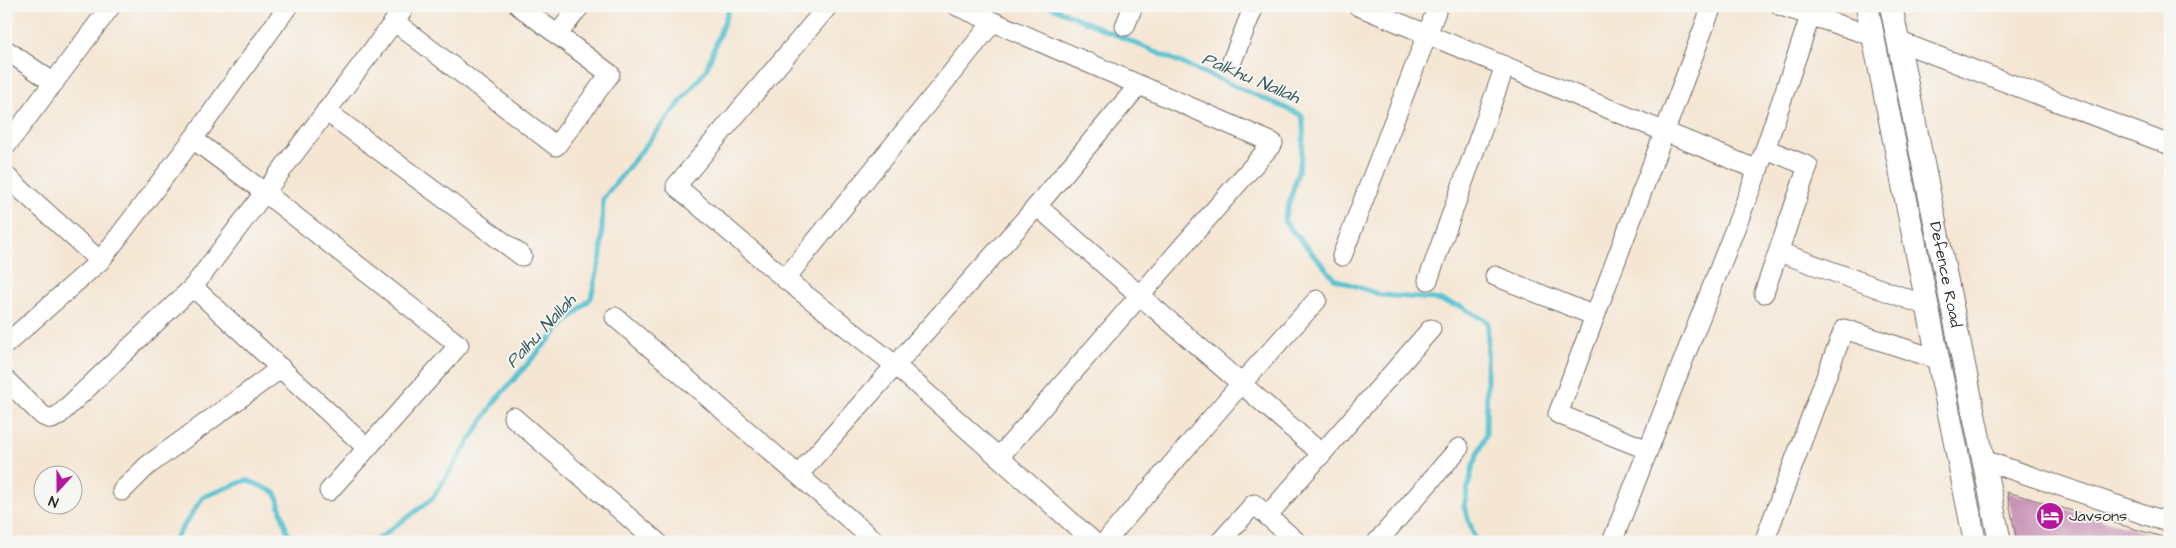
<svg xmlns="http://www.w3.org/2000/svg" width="2176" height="548" viewBox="0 0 2176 548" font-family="'Architects Daughter',sans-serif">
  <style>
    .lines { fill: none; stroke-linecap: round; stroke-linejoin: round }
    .stream { stroke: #58c3d2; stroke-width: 5 }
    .building { fill: #c893b5 }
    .minor-casing { stroke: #726c66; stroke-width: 21 }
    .major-casing { stroke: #726c66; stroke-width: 24 }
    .minor { stroke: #fff; stroke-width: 19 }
    .major { stroke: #fff; stroke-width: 22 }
    .labels { text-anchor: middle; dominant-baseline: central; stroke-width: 4; stroke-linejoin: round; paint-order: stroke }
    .street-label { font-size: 16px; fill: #2b2b2b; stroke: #f6f6f2 }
    .poi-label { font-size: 16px; fill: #2b2b2b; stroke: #f6f6f2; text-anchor: start }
    .water-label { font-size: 18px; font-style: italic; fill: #38595d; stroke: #f6f6f2 }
  </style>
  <rect width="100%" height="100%" fill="#f6f6f2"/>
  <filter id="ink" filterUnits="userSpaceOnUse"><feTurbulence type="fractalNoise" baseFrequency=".02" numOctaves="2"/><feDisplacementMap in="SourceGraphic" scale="10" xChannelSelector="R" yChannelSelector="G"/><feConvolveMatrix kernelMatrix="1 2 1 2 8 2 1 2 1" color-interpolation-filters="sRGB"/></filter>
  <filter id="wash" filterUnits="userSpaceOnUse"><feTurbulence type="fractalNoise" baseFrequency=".0096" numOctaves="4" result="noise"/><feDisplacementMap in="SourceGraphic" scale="20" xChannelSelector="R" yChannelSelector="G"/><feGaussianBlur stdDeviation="1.12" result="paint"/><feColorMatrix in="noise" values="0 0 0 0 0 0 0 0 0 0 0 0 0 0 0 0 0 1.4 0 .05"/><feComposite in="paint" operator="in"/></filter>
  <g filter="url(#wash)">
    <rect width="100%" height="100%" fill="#f5e6d4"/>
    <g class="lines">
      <g class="stream">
        <path d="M 1049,6 L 1302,115 C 1308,151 1293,187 1284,221 L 1335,279 L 1381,295 L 1434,299 L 1462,307 L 1488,322 L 1486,435 L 1473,465 L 1464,506 L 1476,542"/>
        <path d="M 173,542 L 203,497 L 247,480 L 276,493 L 287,532 L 295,542"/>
        <path d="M 374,542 L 432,499 L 495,401 L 545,344 L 591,298 L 601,256 L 603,199 L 706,70 L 730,6"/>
      </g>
    </g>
    <g id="blocks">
      <path class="building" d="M 2007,492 L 2166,538 L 2166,542 L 2017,542 Z"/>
    </g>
  </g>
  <g filter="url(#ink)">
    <use href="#blocks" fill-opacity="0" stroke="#726c66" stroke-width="1"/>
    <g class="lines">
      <defs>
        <g id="minor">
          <path d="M 828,6 L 676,186 L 785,279 L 895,365 L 1094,542"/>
          <path d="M 957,6 L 1273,143 L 999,457"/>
          <path d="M 1358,6 L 1758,170"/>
          <path d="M 1781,6 L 1873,36"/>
          <path d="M 395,22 L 556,146 L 610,74 L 519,6"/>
          <path d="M 1125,26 L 1133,6"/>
          <path d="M 557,35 L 580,6"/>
          <path d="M 1898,41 L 2170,145"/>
          <path d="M 6,50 L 54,83"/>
          <path d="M 1232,61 L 1254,6"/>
          <path d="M 326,111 L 522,256"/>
          <path d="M 193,139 L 264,192 L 459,345 L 329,491"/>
          <path d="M 6,146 L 111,6"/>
          <path d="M 6,176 L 100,261"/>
          <path d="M 1037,206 L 1322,454"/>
          <path d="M 1779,252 L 1927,306"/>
          <path d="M 1342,256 L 1438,6"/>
          <path d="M 1495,276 L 1595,316"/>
          <path d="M 785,279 L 993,22"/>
          <path d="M 1428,280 L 1505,66"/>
          <path d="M 193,287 L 367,448"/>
          <path d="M 1764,293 L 1808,166 L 1766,149"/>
          <path d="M 615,317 L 876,542"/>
          <path d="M 6,344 L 100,261 L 193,139 L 288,6"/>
          <path d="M 6,380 L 43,416 L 52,419 L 60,414 L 193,287 L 406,6"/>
          <path d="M 513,417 L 657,542"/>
          <path d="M 1648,450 L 1558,414 L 1712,6"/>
          <path d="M 1983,460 L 2170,523"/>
          <path d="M 799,474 L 1037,206 L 1138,86"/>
          <path d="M 122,491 L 147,466 L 281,368"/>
          <path d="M 1267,516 L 1431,329"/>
          <path d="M 1105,542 L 1240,385 L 1317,300"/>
          <path d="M 1220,542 L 1254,504 L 1297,542"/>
          <path d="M 1377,542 L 1459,448"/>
          <path d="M 1612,542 L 1758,170 L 1810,17"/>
          <path d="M 1764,542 L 1844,329 L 1937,359"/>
        </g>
        <g id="major">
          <path d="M 1867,6 L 1975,542"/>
          <path id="s1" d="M 1891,6 L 2000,542"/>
        </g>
      </defs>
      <use href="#minor" class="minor-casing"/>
      <use href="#major" class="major-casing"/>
      <use href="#minor" class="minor"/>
      <use href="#major" class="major"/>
    </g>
  </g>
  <defs>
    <symbol id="hotel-disc" viewBox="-11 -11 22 22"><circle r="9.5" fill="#b5179e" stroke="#f6f6f2"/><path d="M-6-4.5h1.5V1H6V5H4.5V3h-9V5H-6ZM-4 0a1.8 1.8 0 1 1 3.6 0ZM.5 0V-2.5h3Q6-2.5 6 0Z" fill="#fff"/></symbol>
  </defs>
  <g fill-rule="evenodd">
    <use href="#hotel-disc" x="2034" y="500" width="32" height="32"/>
  </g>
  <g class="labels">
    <g class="street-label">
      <text stroke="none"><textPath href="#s1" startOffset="274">Defence Road</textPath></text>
    </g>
    <g class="poi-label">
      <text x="2069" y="516">Javsons</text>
    </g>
    <g class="water-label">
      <text transform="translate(1251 78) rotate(23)">Palkhu Nallah</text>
      <text transform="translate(541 331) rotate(-47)">Palhu Nallah</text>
    </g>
  </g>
  <rect width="2176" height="548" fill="none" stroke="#f6f6f2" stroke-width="25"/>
  <g transform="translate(58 490) rotate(201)"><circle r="24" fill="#f6f6f2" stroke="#a5a5a2"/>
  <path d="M0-4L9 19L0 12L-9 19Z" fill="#b5179e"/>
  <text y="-8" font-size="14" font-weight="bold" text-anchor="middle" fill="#2b2b2b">N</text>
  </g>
</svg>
